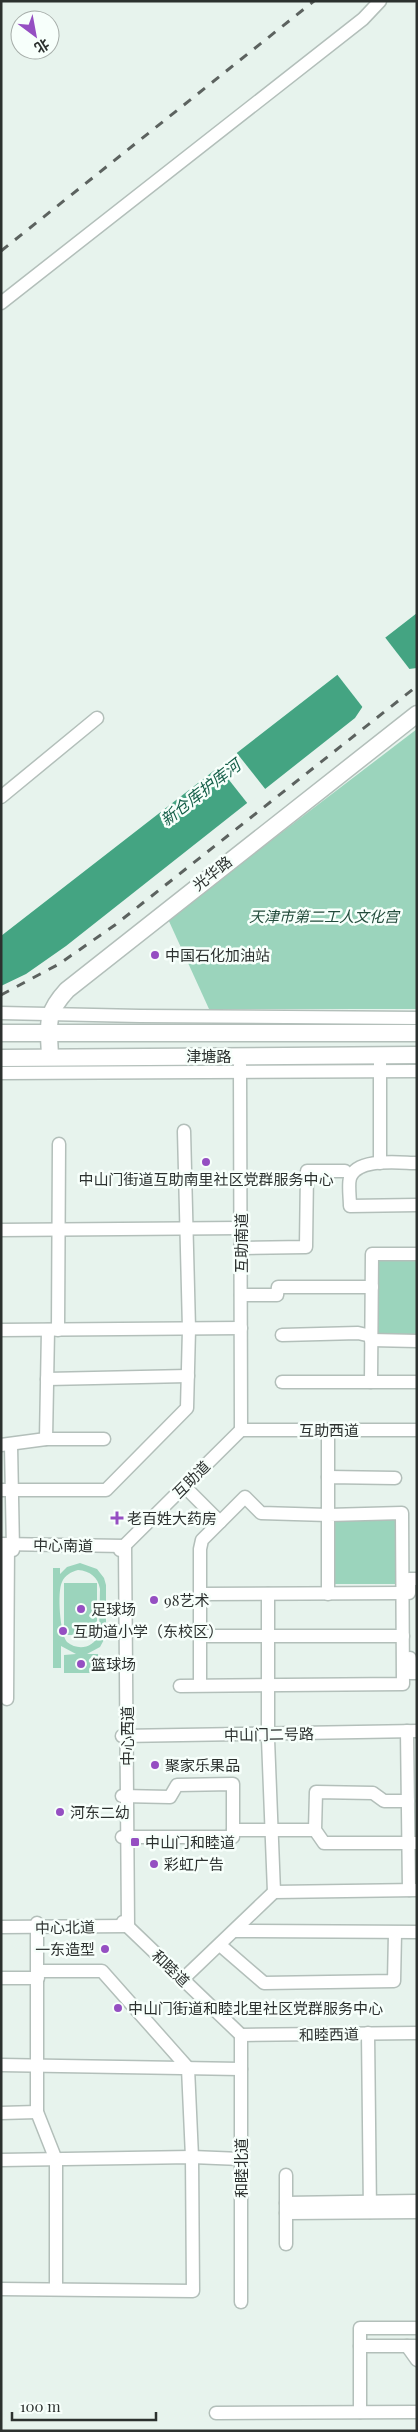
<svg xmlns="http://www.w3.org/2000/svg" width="418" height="2432" viewBox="0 0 418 2432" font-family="'Playfair Display','Noto Sans SC',serif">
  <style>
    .green { fill: #9bd4bc; fill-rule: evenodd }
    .water { fill: #44a482 }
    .pier { fill: #e7f3ed }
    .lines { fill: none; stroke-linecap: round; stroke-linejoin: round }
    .minor-casing { stroke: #b3bfba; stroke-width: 15 }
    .major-casing { stroke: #b3bfba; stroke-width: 19 }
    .minor { stroke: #fff; stroke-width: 12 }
    .major { stroke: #fff; stroke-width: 16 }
    .rail { stroke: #5c625f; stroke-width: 3; stroke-dasharray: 9 9; stroke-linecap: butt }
    .poi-dot { fill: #954fc2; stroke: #f7fffb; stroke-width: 2 }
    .labels { text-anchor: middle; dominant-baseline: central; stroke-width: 5; stroke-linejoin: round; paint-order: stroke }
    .street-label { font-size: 15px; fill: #2c312f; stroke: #f7fffb }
    .park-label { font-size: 15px; font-style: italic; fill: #224b3b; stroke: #f7fffb }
    .poi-label { font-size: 15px; fill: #2c312f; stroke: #f7fffb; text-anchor: start }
    .water-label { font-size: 16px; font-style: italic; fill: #125d46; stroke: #f7fffb }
  </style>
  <rect width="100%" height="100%" fill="#e7f3ed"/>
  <g class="green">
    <path d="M 417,729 L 417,1009 L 209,1009 L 168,919 Z"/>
    <rect x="376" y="1259" width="41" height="79"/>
    <rect x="333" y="1519" width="67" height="65"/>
    <path d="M 80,1563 L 97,1569 L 104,1578 L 106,1585 L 106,1636 L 100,1647 L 87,1654 L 98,1654 L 99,1673 L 64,1673 L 64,1655 L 76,1654 L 61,1646 L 61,1668 L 53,1668 L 53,1568 L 60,1568 L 60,1574 L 67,1567 ZM 78,1570 C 90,1571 98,1577 100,1589 L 99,1635 C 93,1648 78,1651 67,1642 C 60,1634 57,1592 62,1582 C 65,1575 71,1572 78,1570 Z"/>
    <rect x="64" y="1583" width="33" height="52"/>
  </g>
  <path class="water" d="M 417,613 L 417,668 L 409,669 L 363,706 L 355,718 L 66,946 L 26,974 L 1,986 L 1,936 Z"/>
  <g class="pier">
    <path d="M 384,636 L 411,671 L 364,709 L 336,673 Z"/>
    <path d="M 236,752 L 266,790 L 248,804 L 218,766 Z"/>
  </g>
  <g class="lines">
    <defs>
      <g id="minor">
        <path d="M 1,303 L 363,19 L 380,1"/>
        <path d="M 1,797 L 97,718"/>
        <path d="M 1,1013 L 140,1016 L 417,1018"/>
        <path d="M 380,1063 L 380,1163"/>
        <path d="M 240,1065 L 241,1430"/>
        <path d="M 1,1073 L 417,1071"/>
        <path d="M 417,1163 C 400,1163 357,1157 350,1178 C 348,1185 350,1198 350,1206 L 417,1205"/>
        <path d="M 1,1230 L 241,1228"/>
        <path d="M 242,1248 L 306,1247 L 307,1171 L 345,1171"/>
        <path d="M 241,1295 L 277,1295 L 278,1287 L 372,1287"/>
        <path d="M 1,1330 L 241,1328"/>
        <path d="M 58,1330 L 59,1144"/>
        <path d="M 282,1335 L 358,1333 L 371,1336"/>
        <path d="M 371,1340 L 417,1341"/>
        <path d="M 47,1379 L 188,1376"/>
        <path d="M 282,1382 L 417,1382"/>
        <path d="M 371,1382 L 372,1254 L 417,1254"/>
        <path d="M 241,1430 L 417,1430"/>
        <path d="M 328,1430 L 328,1477"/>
        <path d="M 46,1439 L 48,1330"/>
        <path d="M 1,1445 L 46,1439 L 104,1439"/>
        <path d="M 11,1445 L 13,1550"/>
        <path d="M 184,1486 L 220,1522 L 245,1497 L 261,1513 L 328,1515 L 328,1477 L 395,1478"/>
        <path d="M 1,1490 L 106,1490 L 187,1408 L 189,1329 L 184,1131"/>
        <path d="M 1,1544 L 125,1546"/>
        <path d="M 125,1546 L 128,1926"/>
        <path d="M 120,1550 L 241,1430"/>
        <path d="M 409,1593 L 409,1579 L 417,1579"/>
        <path d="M 200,1594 L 403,1593"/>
        <path d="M 268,1594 L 268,1739 L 274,1892 L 417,1890"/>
        <path d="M 199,1636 L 403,1636"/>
        <path d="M 410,1658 L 410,1673 L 417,1673"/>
        <path d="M 200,1685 L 200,1549 L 202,1540 L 220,1522"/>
        <path d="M 180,1686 L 403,1684 L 402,1513 L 328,1515 L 328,1594"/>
        <path d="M 7,1699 L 8,1544"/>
        <path d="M 407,1731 L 409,1890"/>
        <path d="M 122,1736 L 417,1731"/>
        <path d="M 122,1796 L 170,1797 L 177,1785 L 233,1784 L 233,1830"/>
        <path d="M 408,1801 L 384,1801 L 373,1793 L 316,1792 L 315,1830 L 324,1843 L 417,1843"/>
        <path d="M 122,1837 L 233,1837 L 233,1830 L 315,1830"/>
        <path d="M 123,1922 L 241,2035"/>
        <path d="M 37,1923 L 37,2112 L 56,2160 L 56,2289"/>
        <path d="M 1,1927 L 128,1926"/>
        <path d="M 235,1931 L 417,1932"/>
        <path d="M 220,1945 L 264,1983 L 394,1981 L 395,1933"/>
        <path d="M 1,1978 L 38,1978"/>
        <path d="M 183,1979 L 274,1892"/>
        <path d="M 368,2033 L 370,2212"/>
        <path d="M 241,2035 L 241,2302"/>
        <path d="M 241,2035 L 417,2033"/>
        <path d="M 1,2065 L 241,2069"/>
        <path d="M 1,2113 L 37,2112"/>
        <path d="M 1,2160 L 192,2157 L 241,2159"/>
        <path d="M 286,2175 L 286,2244"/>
        <path d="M 286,2203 L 417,2201"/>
        <path d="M 286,2213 L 417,2212"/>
        <path d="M 1,2289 L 193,2291 L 192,2157 L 188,2068 L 102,1971 L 38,1971"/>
        <path d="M 360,2346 L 407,2346"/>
        <path d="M 417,2346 L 407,2346 L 417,2360"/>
        <path d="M 360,2412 L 360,2328 L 417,2328"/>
        <path d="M 216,2413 L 417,2412"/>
      </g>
      <g id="major">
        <path d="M 1,1033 L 417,1033"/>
        <path d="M 50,1057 C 49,1025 44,1015 67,990 L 417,714"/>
        <path d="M 1,1058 L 417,1055"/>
      </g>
    </defs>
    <use href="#minor" class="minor-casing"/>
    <use href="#major" class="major-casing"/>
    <use href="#minor" class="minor"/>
    <use href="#major" class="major"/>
    <g class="rail">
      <path d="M 1,251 L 314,1"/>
      <path d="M 1,995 L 59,964 L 115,925 L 417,686"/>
    </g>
  </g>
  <g class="poi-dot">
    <circle cx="155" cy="955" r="5"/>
    <circle cx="206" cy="1162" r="5"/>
    <path d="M114.5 1510.5h5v5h5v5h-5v5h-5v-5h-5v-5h5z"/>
    <circle cx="154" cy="1600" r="5"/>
    <circle cx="81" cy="1609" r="5"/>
    <circle cx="63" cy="1631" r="5"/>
    <circle cx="81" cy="1664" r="5"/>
    <circle cx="155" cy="1765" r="5"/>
    <circle cx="60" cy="1812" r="5"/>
    <rect x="130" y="1837" width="10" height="10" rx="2.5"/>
    <circle cx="154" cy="1864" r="5"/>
    <circle cx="105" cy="1949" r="5"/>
    <circle cx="118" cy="2008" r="5"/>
  </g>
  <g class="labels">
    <g class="street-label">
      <text transform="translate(212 873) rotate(-38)">光华路</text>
      <text x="209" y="1056">津塘路</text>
      <text transform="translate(241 1243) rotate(-90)">互助南道</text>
      <text x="329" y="1430">互助西道</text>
      <text transform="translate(191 1479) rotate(-45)">互助道</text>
      <text transform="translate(63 1545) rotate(1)">中心南道</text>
      <text transform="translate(269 1734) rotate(-1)">中山门二号路</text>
      <text transform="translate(127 1736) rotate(-90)">中心西道</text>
      <text transform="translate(65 1927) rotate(-1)">中心北道</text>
      <text transform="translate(171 1968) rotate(44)">和睦道</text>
      <text transform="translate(329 2034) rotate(-1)">和睦西道</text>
      <text transform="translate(241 2168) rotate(-90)">和睦北道</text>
    </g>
    <g class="park-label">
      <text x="324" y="916">天津市第二工人文化宫</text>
    </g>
    <g class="poi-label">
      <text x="165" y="955">中国石化加油站</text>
      <text x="206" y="1179" text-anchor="middle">中山门街道互助南里社区党群服务中心</text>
      <text x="127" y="1518">老百姓大药房</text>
      <text x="164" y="1600">98艺术</text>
      <text x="91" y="1609">足球场</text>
      <text x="73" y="1631">互助道小学（东校区）</text>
      <text x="91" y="1664">篮球场</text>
      <text x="165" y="1765">聚家乐果品</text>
      <text x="70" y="1812">河东二幼</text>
      <text x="145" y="1842">中山门和睦道</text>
      <text x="164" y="1864">彩虹广告</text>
      <text x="95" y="1949" text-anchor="end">一东造型</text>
      <text x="128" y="2008">中山门街道和睦北里社区党群服务中心</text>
    </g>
    <g class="water-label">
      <text transform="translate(200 792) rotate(-38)">新仓库护库河</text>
    </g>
  </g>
  <rect width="418" height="2432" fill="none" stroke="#2c312f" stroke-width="5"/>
  <g transform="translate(35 35) rotate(148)"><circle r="24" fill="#f7fffb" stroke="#a6ada9"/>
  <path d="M0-4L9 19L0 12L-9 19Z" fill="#954fc2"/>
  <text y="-8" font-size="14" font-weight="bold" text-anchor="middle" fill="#2c312f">北</text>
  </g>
  <path d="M12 2412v8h144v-8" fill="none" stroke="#2c312f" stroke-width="2.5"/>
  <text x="20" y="2412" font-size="15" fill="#2c312f" stroke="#f7fffb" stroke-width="4" paint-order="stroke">100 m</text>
</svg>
